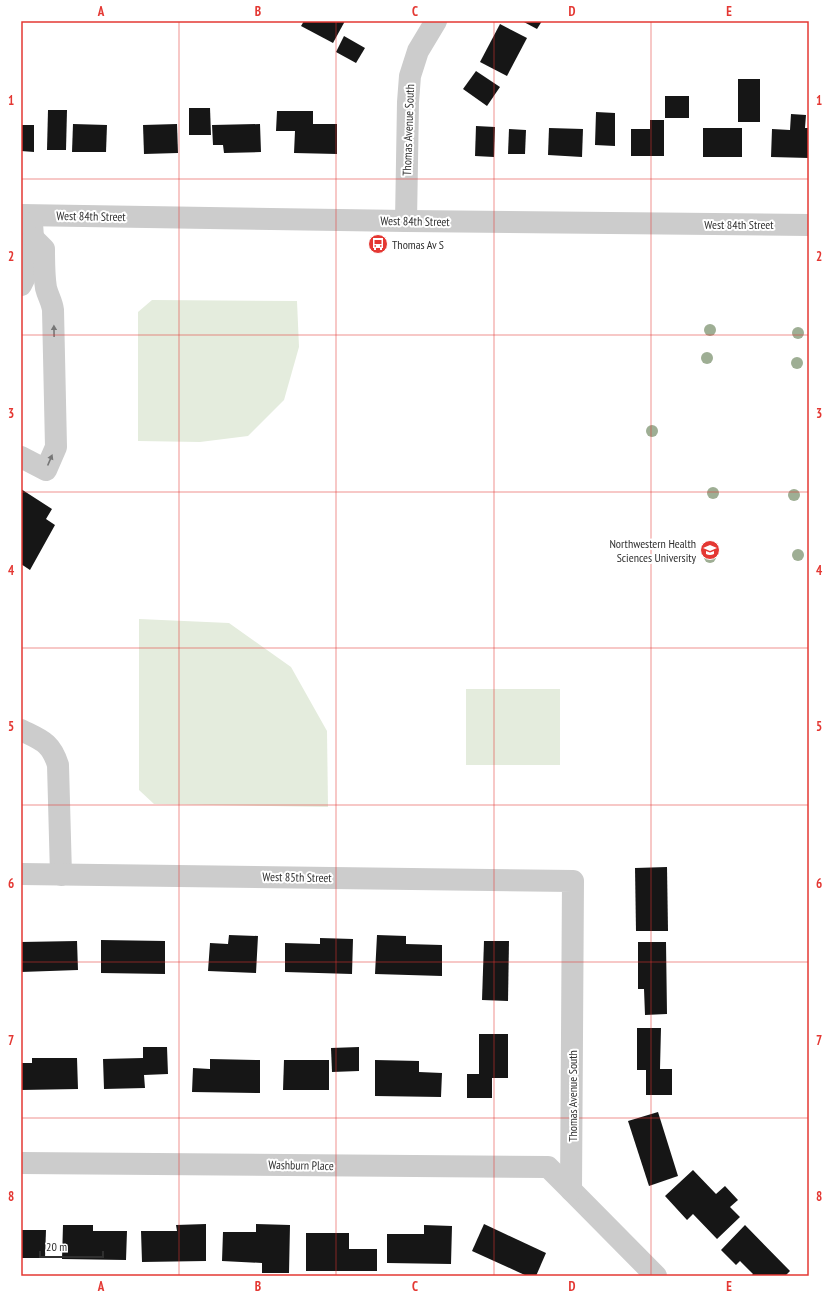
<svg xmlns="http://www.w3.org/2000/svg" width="830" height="1297" viewBox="0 0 830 1297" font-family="'PT Sans Narrow',sans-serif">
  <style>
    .green { fill: #e4ecdd }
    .building { fill: #161616 }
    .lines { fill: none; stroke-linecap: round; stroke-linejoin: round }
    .minor { stroke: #ccc; stroke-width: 22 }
    .tree { fill: #9eae94 }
    .oneway { fill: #767676 }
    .grid { fill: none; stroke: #e43833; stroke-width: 1; stroke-opacity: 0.55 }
    .labels { text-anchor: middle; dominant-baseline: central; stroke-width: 4; stroke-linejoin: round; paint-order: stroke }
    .street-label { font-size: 12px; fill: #2f2f2f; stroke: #fff }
    .poi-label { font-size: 12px; fill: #2f2f2f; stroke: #fff; text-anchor: start }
    .neatline { fill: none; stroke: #e43833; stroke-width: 1.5 }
    .grid-label { font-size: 13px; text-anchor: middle; font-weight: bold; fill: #e43833 }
  </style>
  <rect width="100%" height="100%" fill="#fff"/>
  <g class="green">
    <path d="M 152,300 L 297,301 L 299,347 L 284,400 L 248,436 L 200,442 L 138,441 L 138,312 Z"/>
    <path d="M 139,619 L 229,623 L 291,667 L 327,731 L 328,807 L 154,804 L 139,790 Z"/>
    <rect x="466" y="689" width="94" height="76"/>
  </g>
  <g class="building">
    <path d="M 304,21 L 345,21 L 333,43 L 301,26 Z"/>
    <path d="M 522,21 L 542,21 L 537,29 Z"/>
    <path d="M 500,24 L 527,38 L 507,76 L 480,62 Z"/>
    <path d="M 344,36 L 365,48 L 356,63 L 336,52 Z"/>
    <path d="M 476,71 L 500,87 L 487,106 L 463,89 Z"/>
    <rect x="738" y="79" width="22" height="43"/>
    <rect x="665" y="96" width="24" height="22"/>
    <path d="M 189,108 L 210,108 L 211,135 L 189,135 Z"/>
    <path d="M 48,110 L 67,110 L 66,150 L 47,150 Z"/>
    <path d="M 277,111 L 313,111 L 313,124 L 337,124 L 337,154 L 294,153 L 295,131 L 276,131 Z"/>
    <path d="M 596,112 L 615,113 L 615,146 L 595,145 Z"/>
    <path d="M 791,114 L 806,115 L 805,128 L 809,128 L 809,158 L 771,157 L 772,129 L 790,130 Z"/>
    <path d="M 650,120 L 664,120 L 664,156 L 631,156 L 631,129 L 650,129 Z"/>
    <path d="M 73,124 L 107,125 L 106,152 L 72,152 Z"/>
    <path d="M 177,124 L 178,153 L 144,154 L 143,125 Z"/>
    <path d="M 260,124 L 261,152 L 224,153 L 223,145 L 213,145 L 212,125 Z"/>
    <path d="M 21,125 L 34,125 L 34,152 L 21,151 Z"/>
    <path d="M 476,126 L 495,127 L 494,157 L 475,156 Z"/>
    <path d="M 549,128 L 583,129 L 582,157 L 548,155 Z"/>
    <rect x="703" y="128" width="39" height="29"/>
    <path d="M 509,129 L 526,130 L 525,154 L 508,154 Z"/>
    <path d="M 21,489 L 52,509 L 46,519 L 55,525 L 30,570 L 21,564 Z"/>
    <path d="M 667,867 L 668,931 L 636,931 L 635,868 Z"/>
    <path d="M 229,935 L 258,936 L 256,973 L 208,971 L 210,943 L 228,944 Z"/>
    <path d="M 377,935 L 406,936 L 406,944 L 442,945 L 442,976 L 375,974 Z"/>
    <path d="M 320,938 L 353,939 L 352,974 L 285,972 L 285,943 L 320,944 Z"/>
    <path d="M 101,940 L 165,941 L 165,974 L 101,973 Z"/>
    <path d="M 77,941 L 78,970 L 21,972 L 21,942 Z"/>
    <path d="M 484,941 L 509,941 L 508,1001 L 482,1000 Z"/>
    <path d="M 638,942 L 666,942 L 667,1014 L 645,1015 L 644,989 L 638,989 Z"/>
    <path d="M 637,1028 L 661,1028 L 660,1069 L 672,1069 L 672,1095 L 646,1095 L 646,1070 L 637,1070 Z"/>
    <path d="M 479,1034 L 508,1034 L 508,1078 L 492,1078 L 492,1098 L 467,1098 L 467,1074 L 479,1074 Z"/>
    <path d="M 143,1047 L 167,1047 L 168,1074 L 144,1075 L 145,1088 L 104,1089 L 103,1059 L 143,1058 Z"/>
    <path d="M 359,1047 L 359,1071 L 332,1072 L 331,1048 Z"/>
    <path d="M 32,1058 L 77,1058 L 78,1089 L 21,1090 L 21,1063 L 32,1063 Z"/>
    <path d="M 210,1059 L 260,1060 L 260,1093 L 192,1092 L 193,1068 L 210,1069 Z"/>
    <path d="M 284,1060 L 329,1060 L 329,1090 L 283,1090 Z"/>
    <path d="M 375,1060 L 419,1061 L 419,1072 L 442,1073 L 441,1097 L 375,1096 Z"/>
    <path d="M 658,1112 L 678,1176 L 649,1186 L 628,1121 Z"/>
    <path d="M 693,1170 L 716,1194 L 725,1186 L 738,1200 L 730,1207 L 740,1217 L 717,1239 L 693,1214 L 687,1220 L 665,1196 Z"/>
    <path d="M 206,1224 L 206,1261 L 142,1262 L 141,1231 L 177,1231 L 176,1225 Z"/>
    <path d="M 256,1224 L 290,1225 L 289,1273 L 262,1273 L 262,1263 L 222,1261 L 223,1232 L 256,1232 Z"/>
    <path d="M 484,1224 L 546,1253 L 536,1276 L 527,1276 L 472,1251 Z"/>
    <path d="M 63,1225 L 93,1225 L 93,1231 L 127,1231 L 126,1260 L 62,1259 Z"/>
    <path d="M 424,1225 L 452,1226 L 451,1264 L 387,1263 L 387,1234 L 424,1234 Z"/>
    <path d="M 745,1225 L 790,1271 L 785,1276 L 751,1276 L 753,1274 L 740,1261 L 736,1265 L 721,1250 Z"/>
    <path d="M 21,1230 L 46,1230 L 45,1258 L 21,1258 Z"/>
    <path d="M 306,1233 L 349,1233 L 349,1249 L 377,1249 L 377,1271 L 306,1271 Z"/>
  </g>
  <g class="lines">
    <g class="minor">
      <path d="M 21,215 L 406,221 L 809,225"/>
      <path d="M 406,221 L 408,102 L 410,76 L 418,51 L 436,21"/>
      <path d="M 21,285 L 24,279 L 25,274 L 24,252 L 33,238 L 32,223"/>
      <path d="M 21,457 L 46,470 L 56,447 L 53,310 C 52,302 48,296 46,288 C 44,276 44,262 44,249 L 33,238"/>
      <path d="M 21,730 C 41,740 51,742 58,765 L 61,875"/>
      <path d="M 21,874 L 573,881 L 571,1190 L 656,1276"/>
      <path d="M 21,1163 L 548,1167 L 571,1190"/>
    </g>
  </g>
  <g class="tree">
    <circle cx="710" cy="330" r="6"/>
    <circle cx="798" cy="333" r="6"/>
    <circle cx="707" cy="358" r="6"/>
    <circle cx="797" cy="363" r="6"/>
    <circle cx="652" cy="431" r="6"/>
    <circle cx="713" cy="493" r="6"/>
    <circle cx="794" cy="495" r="6"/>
    <circle cx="798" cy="555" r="6"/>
    <circle cx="710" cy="557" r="6"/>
  </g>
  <defs><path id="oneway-solid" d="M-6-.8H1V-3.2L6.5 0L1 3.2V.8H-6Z"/></defs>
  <g class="oneway">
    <use href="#oneway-solid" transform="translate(54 331) rotate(-91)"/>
    <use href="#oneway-solid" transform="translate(50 460) rotate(-67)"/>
  </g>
  <path class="grid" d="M 179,21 L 179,1276M 336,21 L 336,1276M 494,21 L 494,1276M 651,21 L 651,1276M 21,179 L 809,179M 21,335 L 809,335M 21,492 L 809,492M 21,648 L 809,648M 21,805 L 809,805M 21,962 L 809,962M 21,1118 L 809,1118"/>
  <defs>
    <symbol id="bus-disc" viewBox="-11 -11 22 22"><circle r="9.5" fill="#e43833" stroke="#fff"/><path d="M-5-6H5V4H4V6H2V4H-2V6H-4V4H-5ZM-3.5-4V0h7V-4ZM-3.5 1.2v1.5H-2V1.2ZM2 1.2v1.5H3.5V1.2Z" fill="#fff"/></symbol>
    <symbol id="university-disc" viewBox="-11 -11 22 22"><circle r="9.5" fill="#e43833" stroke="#fff"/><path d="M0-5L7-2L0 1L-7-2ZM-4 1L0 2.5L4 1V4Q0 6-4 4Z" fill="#fff"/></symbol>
  </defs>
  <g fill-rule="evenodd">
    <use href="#bus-disc" x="367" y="233" width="22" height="22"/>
    <use href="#university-disc" x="699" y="539" width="22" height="22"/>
  </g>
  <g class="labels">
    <g class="street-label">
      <text transform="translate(408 130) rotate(-88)">Thomas Avenue South</text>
      <text transform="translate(91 216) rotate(1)">West 84th Street</text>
      <text transform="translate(415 221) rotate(1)">West 84th Street</text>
      <text x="739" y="224">West 84th Street</text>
      <text transform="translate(297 877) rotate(1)">West 85th Street</text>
      <text transform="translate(572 1096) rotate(-90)">Thomas Avenue South</text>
      <text transform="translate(301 1165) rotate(1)">Washburn Place</text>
    </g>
    <g class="poi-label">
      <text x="392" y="244">Thomas Av S</text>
      <text x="696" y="543" text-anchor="end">Northwestern Health<tspan x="696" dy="14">Sciences University</tspan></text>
    </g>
  </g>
  <rect width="830" height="1297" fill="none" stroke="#ffffff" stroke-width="44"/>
  <path d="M40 1251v6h63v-6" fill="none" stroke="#2f2f2f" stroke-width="2"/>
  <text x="46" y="1251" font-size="12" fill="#2f2f2f" stroke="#ffffff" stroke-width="3" paint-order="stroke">20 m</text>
  <rect x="22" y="22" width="786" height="1253" class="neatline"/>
  <g class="grid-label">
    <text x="101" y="16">A</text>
    <text x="258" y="16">B</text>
    <text x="415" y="16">C</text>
    <text x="572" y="16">D</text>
    <text x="729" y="16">E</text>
    <text x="11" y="105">1</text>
    <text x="819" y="105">1</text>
    <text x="11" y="261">2</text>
    <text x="819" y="261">2</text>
    <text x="11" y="418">3</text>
    <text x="819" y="418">3</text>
    <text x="11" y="575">4</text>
    <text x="819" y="575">4</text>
    <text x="11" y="731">5</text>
    <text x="819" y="731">5</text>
    <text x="11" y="888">6</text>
    <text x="819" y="888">6</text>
    <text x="11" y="1045">7</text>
    <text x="819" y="1045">7</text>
    <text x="11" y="1201">8</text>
    <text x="819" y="1201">8</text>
    <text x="101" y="1291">A</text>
    <text x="258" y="1291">B</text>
    <text x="415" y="1291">C</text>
    <text x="572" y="1291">D</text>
    <text x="729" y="1291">E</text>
  </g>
</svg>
